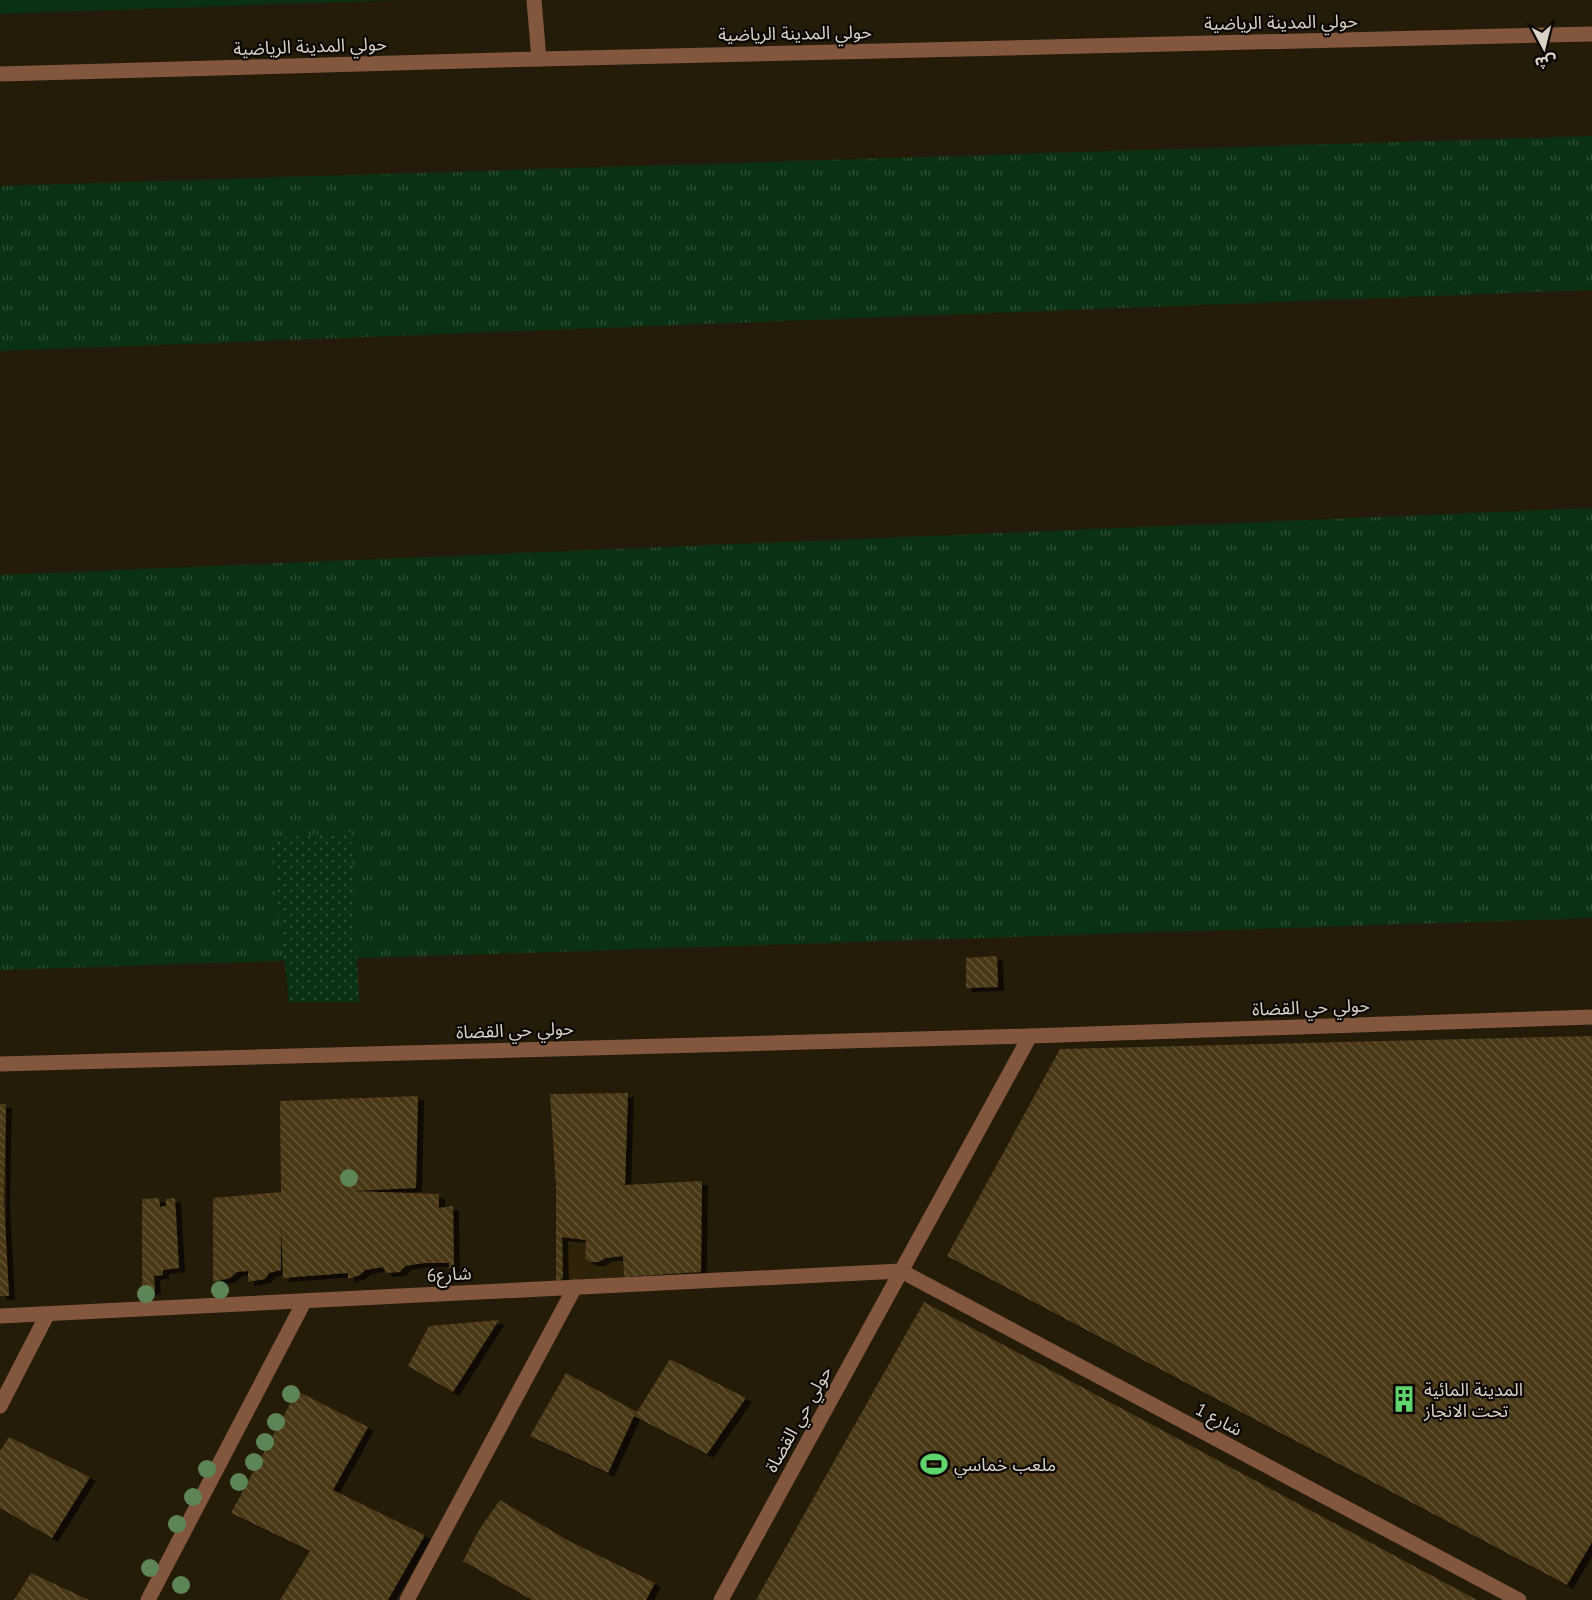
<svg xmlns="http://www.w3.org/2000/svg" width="1592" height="1600" viewBox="0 0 1592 1600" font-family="'PT Sans','Noto Sans Arabic',sans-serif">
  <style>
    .built { fill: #2e2209 }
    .grass { fill: url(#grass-tufts) }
    .garden { fill: url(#garden-dots) }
    .pitch { fill: #0a3114 }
    .building { fill: url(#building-back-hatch); filter: url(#shadow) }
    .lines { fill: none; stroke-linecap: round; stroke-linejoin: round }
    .minor { stroke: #82573d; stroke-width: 15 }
    .tree { fill: #5e8558 }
    .labels { text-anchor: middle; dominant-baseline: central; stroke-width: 4.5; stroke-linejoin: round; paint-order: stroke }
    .street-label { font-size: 18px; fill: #dad3c8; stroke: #0a0702 }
    .poi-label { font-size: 18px; fill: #dad3c8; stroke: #0a0702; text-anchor: start }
  </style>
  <defs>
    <pattern id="grass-tufts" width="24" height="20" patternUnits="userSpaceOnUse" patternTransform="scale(1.5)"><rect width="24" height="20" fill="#0a3114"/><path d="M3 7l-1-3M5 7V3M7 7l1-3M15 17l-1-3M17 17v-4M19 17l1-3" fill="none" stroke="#2d4e35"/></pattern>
    <pattern id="garden-dots" width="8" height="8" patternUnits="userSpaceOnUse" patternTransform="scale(1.5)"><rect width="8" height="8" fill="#0a3114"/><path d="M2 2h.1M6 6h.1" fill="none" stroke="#2d4e35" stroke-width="1.8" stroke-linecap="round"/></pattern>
    <pattern id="building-back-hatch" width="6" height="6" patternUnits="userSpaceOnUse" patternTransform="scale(1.5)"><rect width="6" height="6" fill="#483714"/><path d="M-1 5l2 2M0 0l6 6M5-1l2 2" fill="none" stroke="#625335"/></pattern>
    <filter id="shadow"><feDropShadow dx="6" dy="4" stdDeviation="0" flood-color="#0009"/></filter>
  </defs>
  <rect width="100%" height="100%" fill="#251b09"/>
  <path class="built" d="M 562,1237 L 586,1240 L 585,1259 L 591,1262 L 599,1262 L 605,1258 L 623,1256 L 624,1277 L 563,1281 Z"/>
  <g class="grass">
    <path d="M 1592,136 L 1592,290 L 0,351 L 0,186 Z"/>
    <path d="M 1592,508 L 1592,918 L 0,970 L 0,575 Z"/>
  </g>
  <path class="garden" d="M 351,831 L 359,1002 L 289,1002 L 271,839 Z"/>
  <path class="pitch" d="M 0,0 L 400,0 L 0,14 Z"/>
  <g class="building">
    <path d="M 997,956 L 998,987 L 966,988 L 966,958 Z"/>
    <path d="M 1592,1036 L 1592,1542 L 1567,1585 L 947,1256 L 1060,1049 Z"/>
    <path d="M 628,1093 L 625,1185 L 702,1181 L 701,1272 L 624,1277 L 623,1256 L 605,1258 L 599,1262 L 591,1262 L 585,1259 L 586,1240 L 562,1237 L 563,1278 L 556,1282 L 556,1186 L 550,1094 Z"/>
    <path d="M 418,1096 L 416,1188 L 351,1191 L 439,1194 L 439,1208 L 453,1206 L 454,1268 L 449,1268 L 449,1263 L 424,1263 L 405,1266 L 400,1272 L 386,1273 L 383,1267 L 365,1270 L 360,1275 L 348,1279 L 348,1273 L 283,1278 L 281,1221 L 281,1270 L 269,1273 L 265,1279 L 248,1282 L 248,1271 L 237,1272 L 230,1278 L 213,1282 L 213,1198 L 281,1192 L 280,1101 Z"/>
    <path d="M 0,1104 L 6,1104 L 4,1202 L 9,1296 L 0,1296 Z"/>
    <path d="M 159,1198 L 160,1207 L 166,1206 L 166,1199 L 175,1198 L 179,1268 L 163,1270 L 163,1275 L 154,1276 L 155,1290 L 142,1292 L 142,1199 Z"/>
    <path d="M 924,1302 L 1477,1600 L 756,1600 Z"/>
    <path d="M 499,1320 L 453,1392 L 408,1366 L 429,1326 Z"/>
    <path d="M 670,1359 L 746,1398 L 707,1454 L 634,1416 L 608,1473 L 530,1436 L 566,1373 L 637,1412 Z"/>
    <path d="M 297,1391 L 368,1427 L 333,1490 L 425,1535 L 388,1600 L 280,1600 L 310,1551 L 231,1513 Z"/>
    <path d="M 9,1437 L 90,1477 L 52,1538 L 0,1508 L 0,1451 Z"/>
    <path d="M 500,1500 L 569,1541 L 655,1583 L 646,1600 L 532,1600 L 463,1561 L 479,1530 Z"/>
    <path d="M 31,1573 L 89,1600 L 14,1600 Z"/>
  </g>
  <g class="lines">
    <g class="minor">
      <path d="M 534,0 L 539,59"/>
      <path d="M 0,74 L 539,59 L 1592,34"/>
      <path d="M 0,1064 L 1030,1036 L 1592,1017"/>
      <path d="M 0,1316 L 901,1271 L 1519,1600"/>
      <path d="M 0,1406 L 47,1315"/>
      <path d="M 148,1600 L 304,1302"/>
      <path d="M 407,1600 L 575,1287"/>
      <path d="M 721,1600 L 1030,1036"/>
    </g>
  </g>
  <g class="tree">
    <circle cx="349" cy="1178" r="9"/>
    <circle cx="220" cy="1290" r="9"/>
    <circle cx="146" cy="1294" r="9"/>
    <circle cx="291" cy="1394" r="9"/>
    <circle cx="276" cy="1422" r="9"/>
    <circle cx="265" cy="1442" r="9"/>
    <circle cx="254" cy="1462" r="9"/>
    <circle cx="207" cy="1469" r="9"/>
    <circle cx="239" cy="1482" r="9"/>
    <circle cx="193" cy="1497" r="9"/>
    <circle cx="177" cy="1524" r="9"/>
    <circle cx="150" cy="1568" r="9"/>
    <circle cx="181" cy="1585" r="9"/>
  </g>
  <defs>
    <symbol id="building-bare" viewBox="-9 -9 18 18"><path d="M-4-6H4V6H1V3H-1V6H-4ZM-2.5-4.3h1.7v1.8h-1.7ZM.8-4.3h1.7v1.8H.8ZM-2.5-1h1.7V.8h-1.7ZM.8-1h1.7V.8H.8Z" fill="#5fd56b" stroke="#0a0702" stroke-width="2.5" paint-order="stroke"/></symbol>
    <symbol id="stadium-bare" viewBox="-9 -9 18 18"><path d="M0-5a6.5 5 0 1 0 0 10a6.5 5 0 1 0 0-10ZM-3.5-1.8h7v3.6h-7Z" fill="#5fd56b" stroke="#0a0702" stroke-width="2.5" paint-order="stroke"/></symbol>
  </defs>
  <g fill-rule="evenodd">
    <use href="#building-bare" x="1385" y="1380" width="38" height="38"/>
    <use href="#stadium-bare" x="915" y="1445" width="38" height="38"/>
  </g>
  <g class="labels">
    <g class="street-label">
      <text transform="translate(1281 22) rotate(-1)">حولي المدينة الرياضية</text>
      <text transform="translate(795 33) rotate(-1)">حولي المدينة الرياضية</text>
      <text transform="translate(310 46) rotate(-2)">حولي المدينة الرياضية</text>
      <text transform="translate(1311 1007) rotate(-2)">حولي حي القضاة</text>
      <text transform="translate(515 1030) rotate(-2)">حولي حي القضاة</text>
      <text transform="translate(449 1274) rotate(-3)">شارع6</text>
      <text transform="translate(798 1419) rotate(-61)">حولي حي القضاة</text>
      <text transform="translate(1219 1419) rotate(28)">شارع 1</text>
    </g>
    <g class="poi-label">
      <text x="1424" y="1389">المدينة المائية<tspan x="1424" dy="21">تحت الانجاز</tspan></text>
      <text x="954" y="1464">ملعب خماسي</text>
    </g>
  </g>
  <g transform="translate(1544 48) rotate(173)" stroke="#0a0702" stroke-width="4.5" paint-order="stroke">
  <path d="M0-4.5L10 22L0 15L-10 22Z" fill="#dad3c8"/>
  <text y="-9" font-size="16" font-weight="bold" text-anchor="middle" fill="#dad3c8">ش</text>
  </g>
</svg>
